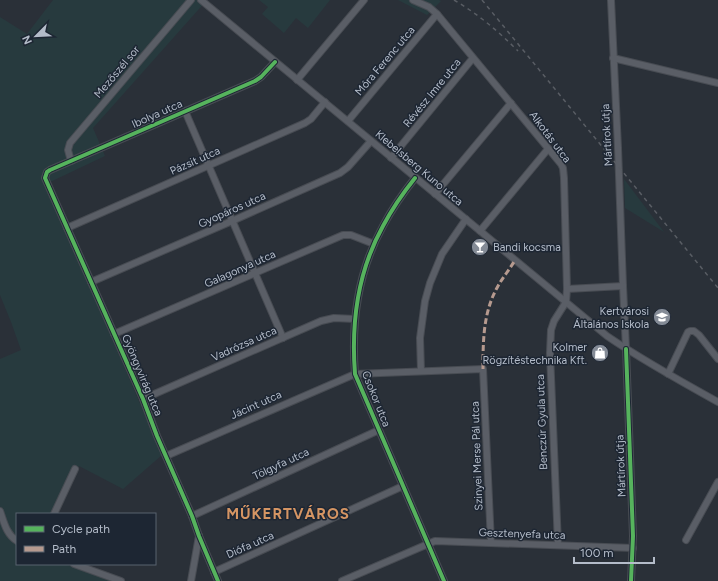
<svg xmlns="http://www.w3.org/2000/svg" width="718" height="581" viewBox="0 0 718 581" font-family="Figtree,sans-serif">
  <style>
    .green { fill: #273a3e }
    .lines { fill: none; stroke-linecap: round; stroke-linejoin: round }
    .minor-casing { stroke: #484c53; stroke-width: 8 }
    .minor { stroke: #5a5e66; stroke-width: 6 }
    .rail { stroke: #595d64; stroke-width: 1.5; stroke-dasharray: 4 4; stroke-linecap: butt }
    .quiet { stroke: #b69a8f; stroke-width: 3; stroke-dasharray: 6 3; stroke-linecap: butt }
    .cycleway-casing { stroke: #1d2633; stroke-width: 6 }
    .cycleway { stroke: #56b35d; stroke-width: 4 }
    .labels { text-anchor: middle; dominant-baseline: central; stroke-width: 3; stroke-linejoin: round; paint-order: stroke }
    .street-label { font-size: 11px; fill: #b4bcc9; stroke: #1d2633 }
    .poi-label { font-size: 11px; fill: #b4bcc9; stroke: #1d2633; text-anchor: end }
    .district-label { font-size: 15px; font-weight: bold; letter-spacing: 1px; fill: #d59563; stroke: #1d2633 }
  </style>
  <rect width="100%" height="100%" fill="#2a3038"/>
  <g class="green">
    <path d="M 53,0 L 207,0 L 93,128 L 105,156 L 46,184 L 162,455 L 123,489 L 79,466 L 53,514 L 17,514 L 17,564 L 65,564 L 112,581 L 0,581 L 0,359 L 21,350 L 11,322 L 0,295 L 0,17 L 27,34 Z"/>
    <path d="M 259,0 L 330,0 L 308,28 L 296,18 L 284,33 L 262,14 L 268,7 Z"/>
    <path d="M 398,0 L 439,0 L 441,1 L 427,15 Z"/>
    <path d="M 624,179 L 664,232 L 625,208 Z"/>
  </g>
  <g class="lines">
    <defs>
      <g id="minor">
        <path d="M 201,0 L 607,336 C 642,360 680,381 718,402"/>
        <path d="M 413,0 L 429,7 L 437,14 L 561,164 L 563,168 L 564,178 L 567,289 L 566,302 L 554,321 L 551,330 L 550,353 L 558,545"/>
        <path d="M 611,0 L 618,148 L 623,286 L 626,349 L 633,536 L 631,581"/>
        <path d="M 613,58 L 718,83"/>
        <path d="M 297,80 L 364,0"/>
        <path d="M 185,111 L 283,338"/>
        <path d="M 348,121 L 437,14"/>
        <path d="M 391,158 L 473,58"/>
        <path d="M 71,161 L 68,150 L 70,143 L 191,0"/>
        <path d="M 415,178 C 403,193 392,209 383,226 C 358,271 351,323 355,374 L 444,581"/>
        <path d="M 435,194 L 511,103"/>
        <path d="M 67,228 L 305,123 L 311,119 L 325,102"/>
        <path d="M 480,231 L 548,149"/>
        <path d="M 91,282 L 232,221 L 340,173 L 348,167 L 371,141"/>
        <path d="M 567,289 L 623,286"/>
        <path d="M 114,334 L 343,235 L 351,235 L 374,244"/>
        <path d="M 421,371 L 420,338 L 425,301 L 430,283 L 442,254 L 466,219"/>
        <path d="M 668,374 L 688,332 L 690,331 L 694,331 L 699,335 L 718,359"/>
        <path d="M 143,399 L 321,321 L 334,318 L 355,319"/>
        <path d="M 166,456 L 355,374 L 483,369 L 491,543"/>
        <path d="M 0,511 C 4,522 6,534 17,541"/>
        <path d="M 54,514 L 75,469"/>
        <path d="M 192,516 L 379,430"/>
        <path d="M 686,540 L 718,482"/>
        <path d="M 74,564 L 121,581"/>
        <path d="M 214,572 L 403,486"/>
        <path d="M 191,581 L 199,536"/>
        <path d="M 218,581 L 199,536 L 192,516 L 157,436 L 143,399 L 45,178 L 47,172 L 50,170 L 255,81 L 261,77 L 275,62"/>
        <path d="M 342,581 L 435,541 L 633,548"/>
      </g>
    </defs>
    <use href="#minor" class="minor-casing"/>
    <use href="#minor" class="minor"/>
    <g class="rail">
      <path d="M 454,0 C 478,14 498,31 518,51"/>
      <path d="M 482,0 L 718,288"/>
    </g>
    <path class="quiet" d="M 483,369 C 483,341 483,312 498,286 C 503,277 510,269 515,260"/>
    <defs>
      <g id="cycleway">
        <path d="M 415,178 C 403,193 392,209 383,226 C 358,271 351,323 355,374 L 444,581"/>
        <path d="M 626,349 L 633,536 L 631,581"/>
        <path d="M 218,581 L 199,536 L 192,516 L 157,436 L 143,399 L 45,178 L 47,172 L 50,170 L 255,81 L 261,77 L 275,62"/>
      </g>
    </defs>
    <use href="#cycleway" class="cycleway-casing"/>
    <use href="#cycleway" class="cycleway"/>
  </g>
  <defs>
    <symbol id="bar-disc" viewBox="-11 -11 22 22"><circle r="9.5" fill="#848b96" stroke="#1d2633"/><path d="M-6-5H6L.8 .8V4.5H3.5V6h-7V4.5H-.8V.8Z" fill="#fff"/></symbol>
    <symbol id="school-disc" viewBox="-11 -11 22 22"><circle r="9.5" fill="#848b96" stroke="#1d2633"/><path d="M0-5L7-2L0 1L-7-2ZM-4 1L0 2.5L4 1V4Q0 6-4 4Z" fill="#fff"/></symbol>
    <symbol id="shop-disc" viewBox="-11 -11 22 22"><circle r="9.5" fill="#848b96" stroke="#1d2633"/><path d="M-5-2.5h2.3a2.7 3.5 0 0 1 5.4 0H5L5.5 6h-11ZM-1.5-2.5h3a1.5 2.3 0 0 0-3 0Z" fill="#fff"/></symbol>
  </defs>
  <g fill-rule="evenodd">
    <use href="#bar-disc" x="470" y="237" width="20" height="20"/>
    <use href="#school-disc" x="652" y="307" width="20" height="20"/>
    <use href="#shop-disc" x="590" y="343" width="20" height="20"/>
  </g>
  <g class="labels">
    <g class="street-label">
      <text transform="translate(385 61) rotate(-50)">Móra Ferenc utca</text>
      <text transform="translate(117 72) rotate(-50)">Mezőszél sor</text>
      <text transform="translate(432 93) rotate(-51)">Révész Imre utca</text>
      <text transform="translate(157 114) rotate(-24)">Ibolya utca</text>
      <text transform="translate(607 135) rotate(-93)">Mártírok útja</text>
      <text transform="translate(550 137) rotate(53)">Alkotás utca</text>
      <text transform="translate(195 161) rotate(-24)">Pázsit utca</text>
      <text transform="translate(419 168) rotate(40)">Klebelsberg Kuno utca</text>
      <text transform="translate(232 210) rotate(-24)">Gyopáros utca</text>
      <text transform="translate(240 269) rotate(-24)">Galagonya utca</text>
      <text transform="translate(244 344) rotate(-24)">Vadrózsa utca</text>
      <text transform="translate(142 375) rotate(67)">Gyöngyvirág utca</text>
      <text transform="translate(376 399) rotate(68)">Csokor utca</text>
      <text transform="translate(256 405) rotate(-24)">Jácint utca</text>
      <text transform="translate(542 422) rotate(-92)">Benczúr Gyula utca</text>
      <text transform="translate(477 456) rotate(-92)">Szinyei Merse Pál utca</text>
      <text transform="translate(281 464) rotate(-25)">Tölgyfa utca</text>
      <text transform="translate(621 466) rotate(-92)">Mártírok útja</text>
      <text transform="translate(522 534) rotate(2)">Gesztenyefa utca</text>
      <text transform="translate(250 545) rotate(-24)">Diófa utca</text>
    </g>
    <g class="poi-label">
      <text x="493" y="247" text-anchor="start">Bandi kocsma</text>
      <text x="649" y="311">Kertvárosi<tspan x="649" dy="13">Általános Iskola</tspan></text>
      <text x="587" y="347">Kolmer<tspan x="587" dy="13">Rögzítéstechnika Kft.</tspan></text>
    </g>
    <g class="district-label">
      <text x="288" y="514">MŰKERTVÁROS</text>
    </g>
  </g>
  <rect x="16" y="513" width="140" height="52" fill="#1d2633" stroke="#59626f"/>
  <rect x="24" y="526" width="20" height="6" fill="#56b35d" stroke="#59626f"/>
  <text x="52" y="533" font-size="12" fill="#b4bcc9">Cycle path</text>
  <rect x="24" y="546" width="20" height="6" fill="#b69a8f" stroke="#59626f"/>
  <text x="52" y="553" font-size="12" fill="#b4bcc9">Path</text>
  <g transform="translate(36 36) rotate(246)" stroke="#1d2633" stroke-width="3" paint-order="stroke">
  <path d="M0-3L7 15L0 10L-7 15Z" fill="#b4bcc9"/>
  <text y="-6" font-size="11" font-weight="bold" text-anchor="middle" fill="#b4bcc9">N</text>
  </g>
  <path d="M574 557v6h80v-6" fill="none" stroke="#b4bcc9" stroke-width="2"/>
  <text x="580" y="557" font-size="12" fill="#b4bcc9" stroke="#1d2633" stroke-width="3" paint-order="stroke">100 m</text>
</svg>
